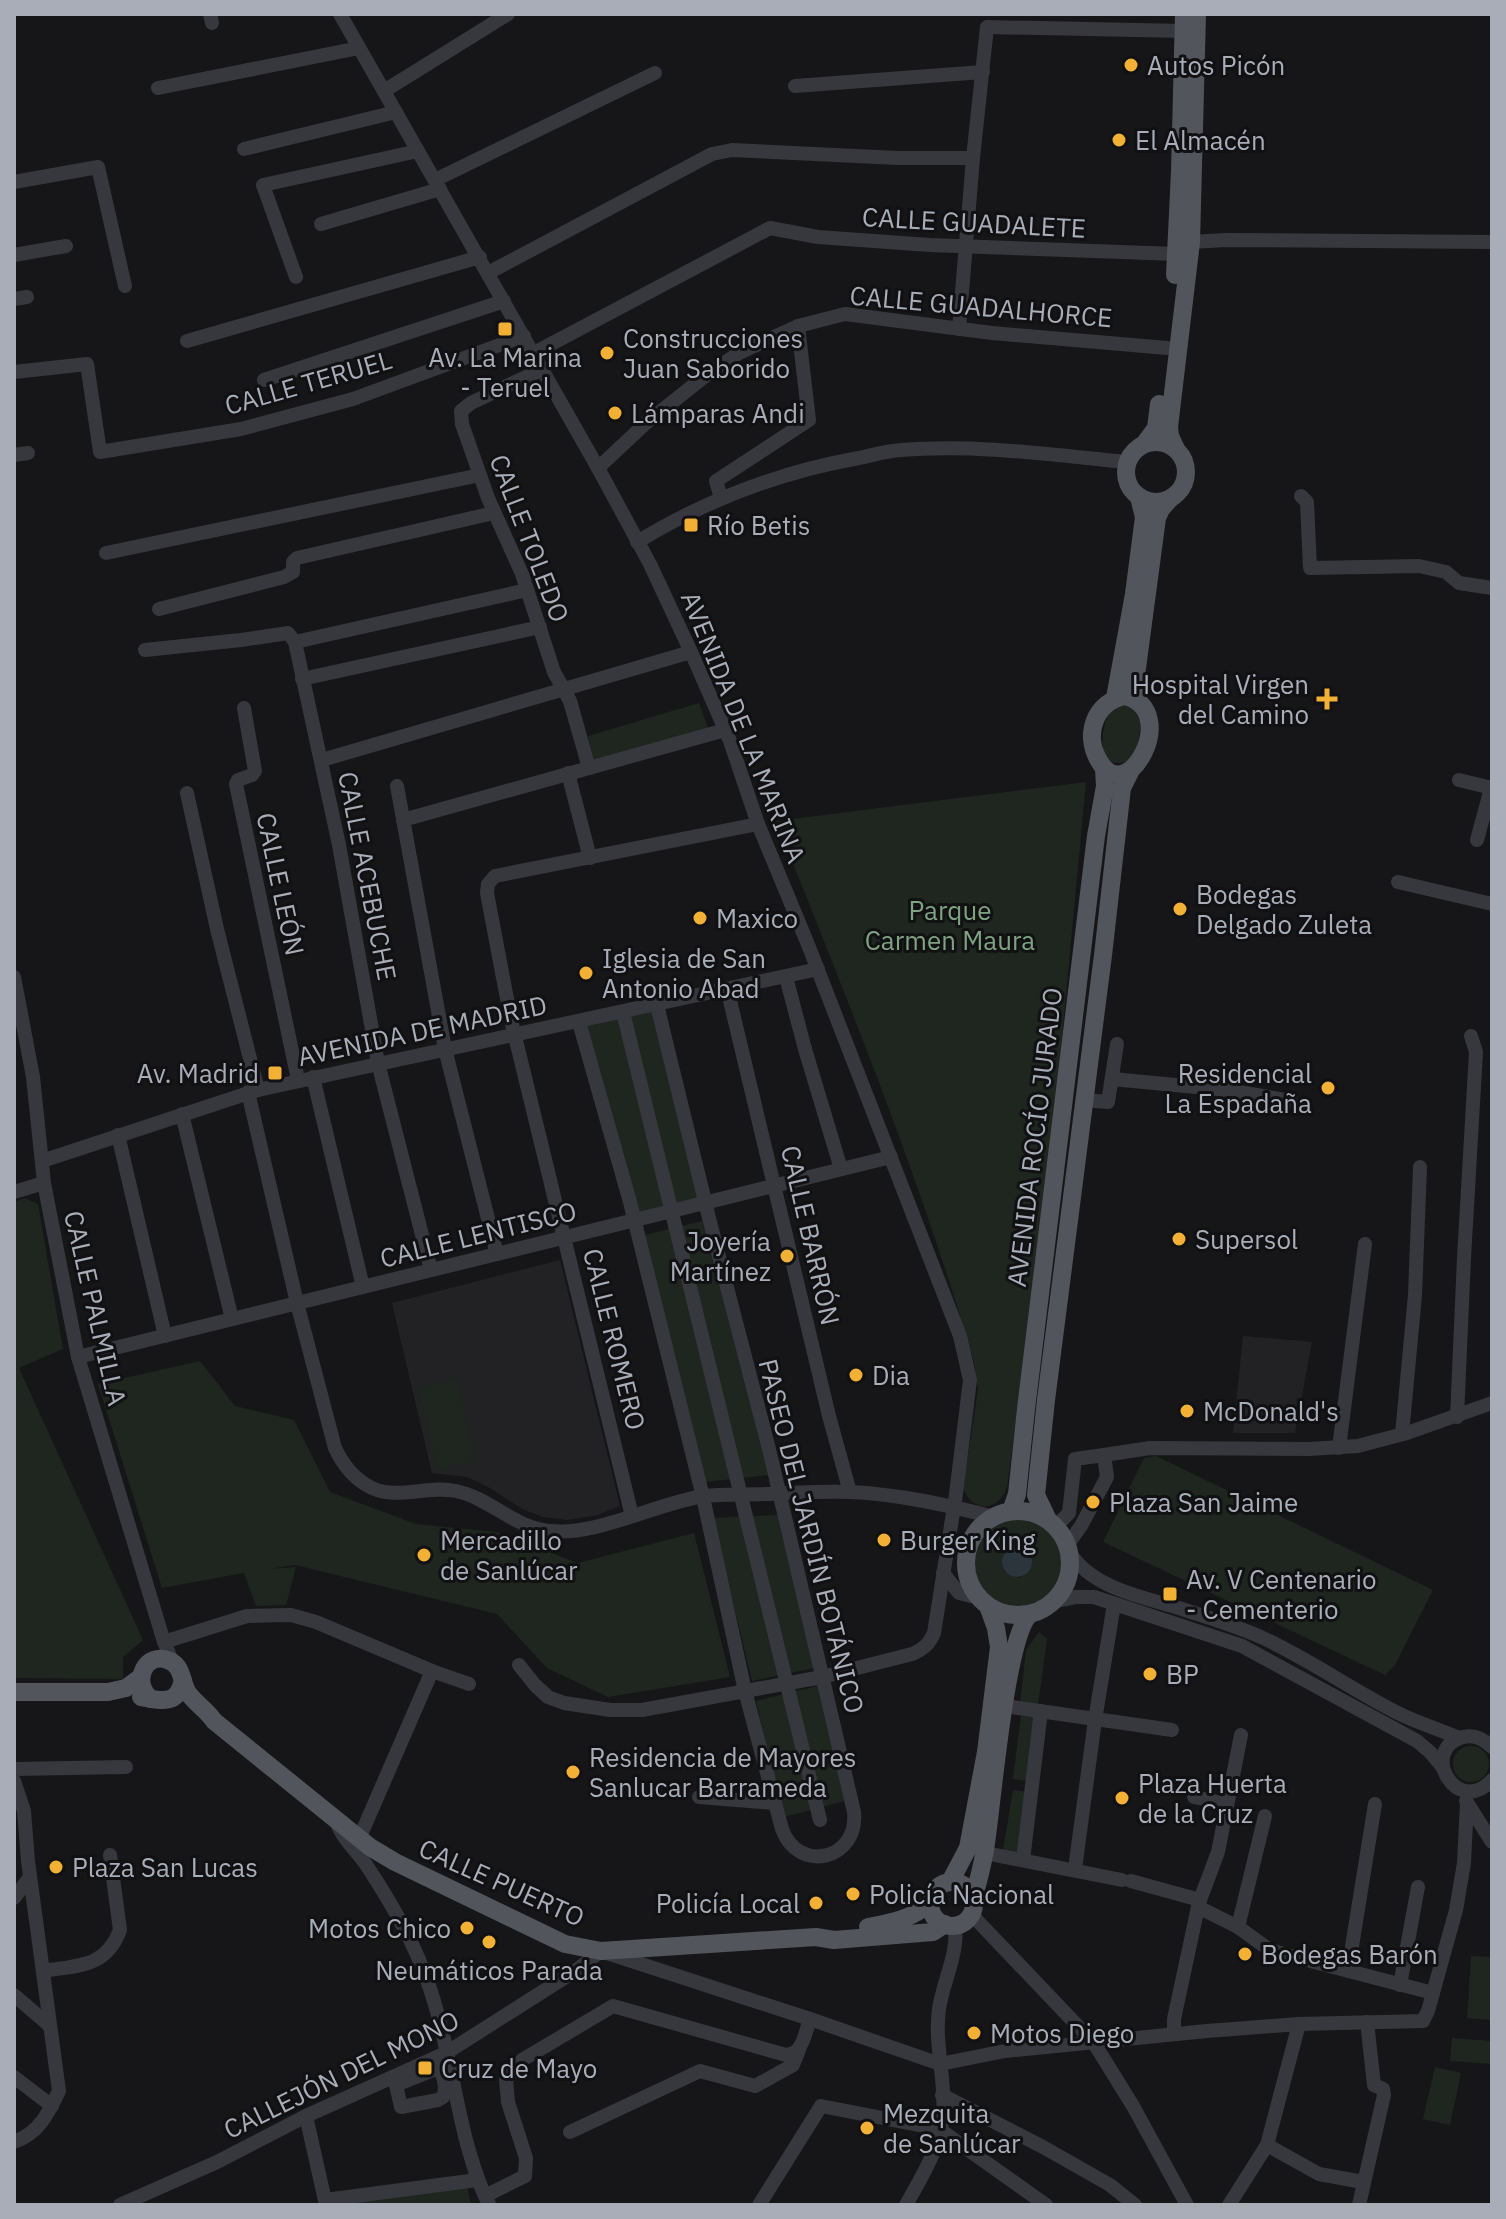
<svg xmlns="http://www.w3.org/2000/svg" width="1506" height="2219" viewBox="0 0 1506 2219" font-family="'IBM Plex Sans',sans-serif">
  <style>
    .built { fill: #222225 }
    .green { fill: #1e261f; fill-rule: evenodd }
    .water { fill: #2c353c }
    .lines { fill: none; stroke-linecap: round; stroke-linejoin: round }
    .minor { stroke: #37383d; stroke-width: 14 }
    .major { stroke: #53555c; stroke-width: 18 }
    .poi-dot { fill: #f2b134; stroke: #111113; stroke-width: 3 }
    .labels { text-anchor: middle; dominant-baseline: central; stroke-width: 6; stroke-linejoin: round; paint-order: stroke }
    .poi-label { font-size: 26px; fill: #a8adb8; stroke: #111113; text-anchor: start }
    .street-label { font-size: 26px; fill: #a8adb8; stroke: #111113 }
    .park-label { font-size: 26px; fill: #7fa381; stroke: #111113 }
  </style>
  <rect width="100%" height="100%" fill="#161618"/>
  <g class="built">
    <path d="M 560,1260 L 620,1506 L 598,1515 L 568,1520 L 543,1517 L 522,1509 L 490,1488 L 467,1477 L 432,1473 L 392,1303 Z"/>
    <path d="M 1243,1336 L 1312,1342 L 1295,1433 L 1233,1433 Z"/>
  </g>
  <g class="green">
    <path d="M 699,703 L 708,728 L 594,761 L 588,736 Z"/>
    <path d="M 1125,705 L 1134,708 L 1141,722 L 1137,753 L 1133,759 C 1129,761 1124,763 1120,763 C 1093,765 1103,722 1111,709 Z"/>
    <path d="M 1086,782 L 1049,1176 L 1007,1487 C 999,1512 972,1513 963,1488 L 978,1390 L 974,1362 C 920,1177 847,999 776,821 Z"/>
    <path d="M 657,1005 L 705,1202 L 633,1220 L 579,1022 Z"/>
    <path d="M 25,1198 L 38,1204 L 63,1349 L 19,1368 L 143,1640 L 123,1657 L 123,1679 L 14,1678 L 14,1202 Z"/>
    <path d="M 702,1221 L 769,1475 L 706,1482 L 645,1235 Z"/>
    <path d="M 200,1361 L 235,1406 L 294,1420 L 330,1492 L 416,1524 L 496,1532 L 578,1563 L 694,1533 L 730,1677 L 608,1697 L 547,1668 L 497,1614 L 295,1565 L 269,1569 L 296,1567 L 286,1605 L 256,1606 L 244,1573 L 162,1588 L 98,1384 Z"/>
    <path d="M 457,1378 L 476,1461 L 437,1470 L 418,1387 Z"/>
    <path d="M 1156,1456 L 1433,1590 L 1395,1665 L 1385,1675 L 1103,1542 L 1144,1458 Z"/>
    <path d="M 777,1515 L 814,1668 L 752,1681 L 713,1518 Z"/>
    <path d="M 1011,1519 C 1086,1520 1071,1616 1010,1606 C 998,1604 986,1596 980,1586 C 962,1556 982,1529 1011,1519 ZM 1016,1547 C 1036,1551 1037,1572 1018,1578 L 1004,1571 L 1002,1563 L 1004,1555 Z"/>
    <path d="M 1039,1632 L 1047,1639 L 1038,1706 L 1020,1704 L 1026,1650 Z"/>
    <path d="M 817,1686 L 845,1801 L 784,1817 L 756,1701 Z"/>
    <path d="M 1021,1715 L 1037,1717 L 1029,1781 L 1013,1779 Z"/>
    <circle cx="1471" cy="1764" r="18"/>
    <path d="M 1013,1790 L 1030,1792 L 1019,1853 L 1003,1850 Z"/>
    <path d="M 1471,1956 L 1492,1957 L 1492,2020 L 1467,2018 Z"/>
    <path d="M 1452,2038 L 1492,2041 L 1492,2064 L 1450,2061 Z"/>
    <path d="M 1435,2067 L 1461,2073 L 1450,2125 L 1423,2119 Z"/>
    <path d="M 466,2182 L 471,2205 L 338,2205 Z"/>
  </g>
  <circle class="water" cx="1017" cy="1562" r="15"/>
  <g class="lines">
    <g class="minor">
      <path d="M 210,14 L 212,23"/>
      <path d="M 340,14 L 598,468 L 650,564 L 691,652 L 730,741 L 758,824 L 809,947 L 960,1336 L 970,1380 L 956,1494 L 934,1633 C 929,1644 924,1649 912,1654 L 822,1677 L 642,1710 L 610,1710 L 564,1703 L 548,1697 L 535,1685 L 519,1665"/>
      <path d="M 795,86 L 983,72"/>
      <path d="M 158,88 L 359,48"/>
      <path d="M 384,91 L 508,14"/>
      <path d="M 244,149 L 396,112"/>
      <path d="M 435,180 L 655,73"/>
      <path d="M 14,182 L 98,167 L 125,286"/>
      <path d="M 321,224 L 440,189"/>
      <path d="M 1191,242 L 1226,240 L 1492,242"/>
      <path d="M 14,255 L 66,246"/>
      <path d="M 488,273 L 712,154 L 732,150 L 898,158 L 973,158"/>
      <path d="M 296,277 L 263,185 L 418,151"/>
      <path d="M 14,299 L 27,297"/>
      <path d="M 959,329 L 973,158 L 987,27 L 1184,31"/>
      <path d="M 187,341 L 480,257"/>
      <path d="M 534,353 L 770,228 L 818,237 L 930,245 L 1177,254"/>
      <path d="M 543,369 L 471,403 L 461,411 L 462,424 L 488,498 L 522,574 L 554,672 L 570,701 L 589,768"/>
      <path d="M 14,372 L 87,364 L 100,452 L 241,429 L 353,399 L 524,336"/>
      <path d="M 264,380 L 504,301"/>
      <path d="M 14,455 L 28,453"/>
      <path d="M 598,468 L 646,423 L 704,377 L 739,353 L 798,326 L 845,314 L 992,333 L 1167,348"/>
      <path d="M 1301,496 L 1307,502 L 1310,568 L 1419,566 L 1446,572 L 1459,583 L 1492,588"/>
      <path d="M 721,498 L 716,481 L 809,420 L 798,326"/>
      <path d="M 637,542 C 706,500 780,472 859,458 C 873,455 887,451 901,450 C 976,444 1053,455 1127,462"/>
      <path d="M 106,553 L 480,475"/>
      <path d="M 159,609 L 284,577 L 293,572 L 293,562 L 297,558 L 494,513"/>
      <path d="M 295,642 L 527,590"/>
      <path d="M 145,650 L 241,640 L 288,633 L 295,642 L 339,845 L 378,1063 L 431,1270"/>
      <path d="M 302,679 L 540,627"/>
      <path d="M 244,708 L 255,771 L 252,775 L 238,780 L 236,784 L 298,1080"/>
      <path d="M 322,760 L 691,652"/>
      <path d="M 568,773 L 590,858"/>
      <path d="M 1459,780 L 1492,788"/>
      <path d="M 397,786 L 445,1049 L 497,1254"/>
      <path d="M 187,793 L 217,929 L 258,1090"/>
      <path d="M 403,820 L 725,730"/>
      <path d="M 1477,840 L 1491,788"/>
      <path d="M 1398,882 L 1492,904"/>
      <path d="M 14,977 L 33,1077 L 44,1183 L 78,1357 L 164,1642 L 173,1663"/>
      <path d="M 786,977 L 805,1049 L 841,1169"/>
      <path d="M 727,988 L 829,1416 L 850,1492"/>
      <path d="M 623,1012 L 820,1820"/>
      <path d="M 579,1022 L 630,1202 L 703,1497 L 745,1691 L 782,1829 C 798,1874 859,1860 854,1812 L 769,1449 L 711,1226 L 657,1005"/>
      <path d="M 313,1077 L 363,1287"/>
      <path d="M 1112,1079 L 1228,1090 L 1291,1101"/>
      <path d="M 248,1092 L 297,1303 L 335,1448 C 343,1465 355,1480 372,1488 C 397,1500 429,1485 456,1491 C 490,1498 514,1528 550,1531 C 597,1536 657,1503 704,1496 C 724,1494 745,1495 765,1494 C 793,1493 822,1491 850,1492 C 898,1494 947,1505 994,1517"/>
      <path d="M 1084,1100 L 1108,1102 L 1117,1044"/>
      <path d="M 182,1114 L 232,1319"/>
      <path d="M 118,1135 L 165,1336"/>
      <path d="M 42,1161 L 258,1090 L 818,969"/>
      <path d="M 14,1192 L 44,1183"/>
      <path d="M 78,1357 L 891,1157"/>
      <path d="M 1457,1417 L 1464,1258 L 1476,1052 L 1471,1036"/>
      <path d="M 1402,1434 L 1415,1295 L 1420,1167"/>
      <path d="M 1339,1448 L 1365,1244"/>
      <path d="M 1104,1455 L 1150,1448 L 1309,1449 L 1358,1446 L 1407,1433 L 1492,1403"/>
      <path d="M 632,1516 L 511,1020 L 487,893 L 488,884 L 495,876 L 758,824"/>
      <path d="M 1056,1526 L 1069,1513 L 1075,1459 L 1104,1455 L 1107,1477 L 1081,1526 L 1068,1544"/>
      <path d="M 1070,1553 C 1093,1589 1144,1597 1182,1609 C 1209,1618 1237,1626 1263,1638 C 1311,1660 1355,1692 1402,1715 C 1421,1724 1441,1730 1459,1738"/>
      <path d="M 943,1573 L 959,1593 L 979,1598"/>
      <path d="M 1055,1601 L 1076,1597 L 1094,1597 L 1242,1646 L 1417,1741 L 1431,1753 L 1443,1768"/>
      <path d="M 164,1642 L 247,1616 L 291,1615 L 316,1622 L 432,1671 L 469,1684"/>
      <path d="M 1005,1706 L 1172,1730"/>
      <path d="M 1492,1747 C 1484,1739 1475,1734 1463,1737 C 1418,1750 1457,1818 1492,1780"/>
      <path d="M 14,1769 L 126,1767"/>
      <path d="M 14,1781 L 24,1811 L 28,1861 L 59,2091 C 48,2114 39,2133 14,2142"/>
      <path d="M 699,1797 L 775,1803"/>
      <path d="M 1194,1797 L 1227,1804"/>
      <path d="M 1466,1801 L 1492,1842"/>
      <path d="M 338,1826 C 344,1841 358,1852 367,1866 C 386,1895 407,1930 420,1962 C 444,2018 451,2081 466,2140 C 472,2162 478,2183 489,2204"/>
      <path d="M 359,1839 L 432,1671"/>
      <path d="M 985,1853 L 1122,1880"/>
      <path d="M 1023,1860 L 1041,1711"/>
      <path d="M 1075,1869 L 1095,1720 L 1114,1604"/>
      <path d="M 1131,1881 L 1200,1900"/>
      <path d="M 14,1898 L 30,1877"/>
      <path d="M 1200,1900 L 1198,1907 L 1238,1927 L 1267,1948 L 1280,1953 L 1433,1993"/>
      <path d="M 1200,1900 L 1218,1852 L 1241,1735"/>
      <path d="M 971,1914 L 1094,2043 L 1133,2106 L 1187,2205"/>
      <path d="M 1238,1927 L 1265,1816"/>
      <path d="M 43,1971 C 78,1965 106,1968 120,1930 L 110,1855"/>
      <path d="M 1348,1971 L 1375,1804"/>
      <path d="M 1400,1985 L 1418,1887"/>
      <path d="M 14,1995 L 50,2026"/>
      <path d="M 1174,2034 L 1174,2019 L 1198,1907"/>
      <path d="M 940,2064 L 1005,2051 L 1207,2031 L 1299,2024 L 1423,2021 L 1428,2011 L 1456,1910 L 1464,1863 L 1467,1802"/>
      <path d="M 438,2068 C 444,2074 447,2090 443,2097 L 438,2100 L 401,2107 L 396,2085 Z"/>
      <path d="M 14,2077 L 52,2106"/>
      <path d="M 942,2095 L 1043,2147 L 1110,2185 L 1135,2205"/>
      <path d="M 306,2116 L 326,2205"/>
      <path d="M 570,2132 L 700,2071 L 755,2086 L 793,2065 L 799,2050"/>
      <path d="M 1267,2145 L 1319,2174 L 1363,2182"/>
      <path d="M 485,2196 L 525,2176 L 526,2158 L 508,2102 L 506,2080 L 522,2060 L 613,2006 L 786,2055 C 803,2054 805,2033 810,2019"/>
      <path d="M 325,2200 L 477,2180"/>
      <path d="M 120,2205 L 217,2162 L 306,2116 L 446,2053 L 575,1971 L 601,1951 L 810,2019 L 940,2064"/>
      <path d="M 759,2205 L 821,2106 L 939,2129 L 1046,2205"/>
      <path d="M 906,2205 C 922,2176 940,2148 943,2114 C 946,2079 934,2044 939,2009 C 942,1985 961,1946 954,1925"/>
      <path d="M 1229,2205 L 1267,2145 L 1299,2024"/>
      <path d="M 1359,2205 L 1384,2095 L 1383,2089 L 1374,2085 L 1367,2022"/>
    </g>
    <g class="major">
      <path d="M 1175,275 L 1180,172 L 1184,14"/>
      <circle cx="1156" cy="472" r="30"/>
      <path d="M 1145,443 L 1156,428 L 1159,404"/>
      <path d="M 1176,449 L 1170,436 L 1169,427 L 1191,242 L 1197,14"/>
      <path d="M 1125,696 C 1182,710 1126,813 1098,759 C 1084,734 1095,702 1125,696 Z"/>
      <path d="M 1115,698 L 1134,594 L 1144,517 L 1139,497"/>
      <path d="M 1133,698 L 1157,518 L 1161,509 L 1170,499"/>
      <circle cx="1018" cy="1563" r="52"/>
      <path d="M 1011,1511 L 1017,1494 L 1026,1409 L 1096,836 L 1105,786 L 1104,768"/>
      <path d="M 1047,1518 L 1036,1495 L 1046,1400 L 1103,955 L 1122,788 L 1131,770"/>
      <path d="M 14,1692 L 108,1692 L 126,1688 L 141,1677"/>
      <path d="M 141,1697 C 161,1700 177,1707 183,1680"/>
      <path d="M 151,1699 C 130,1682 146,1650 170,1661 C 183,1667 181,1682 188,1693 C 196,1704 207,1710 214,1721 L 370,1847 L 395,1862 L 565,1944 L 601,1951 L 816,1937 L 834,1940 L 933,1932 L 945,1924"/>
      <path d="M 950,1882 L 968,1848 L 986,1752 L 999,1647 L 996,1628 L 988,1606"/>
      <circle cx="952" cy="1904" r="22"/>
      <path d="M 973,1899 C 978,1883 982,1866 985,1850 C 992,1808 1005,1637 1030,1614"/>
      <path d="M 868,1927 C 891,1923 913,1919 930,1902"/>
    </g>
  </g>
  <g class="poi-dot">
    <circle cx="1131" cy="65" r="8"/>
    <circle cx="1119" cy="140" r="8"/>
    <rect x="497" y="321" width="16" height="16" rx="4"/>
    <circle cx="607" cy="353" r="8"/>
    <circle cx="615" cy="413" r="8"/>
    <rect x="683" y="517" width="16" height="16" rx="4"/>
    <path d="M1323 687h8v8h8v8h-8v8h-8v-8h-8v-8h8z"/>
    <circle cx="1180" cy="909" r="8"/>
    <circle cx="700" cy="918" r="8"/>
    <circle cx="586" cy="973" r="8"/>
    <rect x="267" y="1065" width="16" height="16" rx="4"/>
    <circle cx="1328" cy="1088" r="8"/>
    <circle cx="1179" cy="1239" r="8"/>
    <circle cx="787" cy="1256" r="8"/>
    <circle cx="856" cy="1375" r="8"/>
    <circle cx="1187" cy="1411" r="8"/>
    <circle cx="1093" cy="1502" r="8"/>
    <circle cx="884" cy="1540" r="8"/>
    <circle cx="424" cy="1555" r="8"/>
    <rect x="1162" y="1586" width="16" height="16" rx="4"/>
    <circle cx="1150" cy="1674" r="8"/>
    <circle cx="573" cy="1772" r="8"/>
    <circle cx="1122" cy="1798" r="8"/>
    <circle cx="56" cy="1867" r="8"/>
    <circle cx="853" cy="1894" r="8"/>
    <circle cx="816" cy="1903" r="8"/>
    <circle cx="467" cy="1928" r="8"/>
    <circle cx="489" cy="1942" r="8"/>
    <circle cx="1245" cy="1954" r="8"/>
    <circle cx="974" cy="2033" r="8"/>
    <rect x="417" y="2060" width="16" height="16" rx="4"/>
    <circle cx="867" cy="2128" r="8"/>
  </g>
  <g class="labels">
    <g class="poi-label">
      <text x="1147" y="65">Autos Picón</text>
      <text x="1135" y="140">El Almacén</text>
      <text x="623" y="338">Construcciones<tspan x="623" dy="30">Juan Saborido</tspan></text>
      <text x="505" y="357" text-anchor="middle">Av. La Marina<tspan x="505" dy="30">- Teruel</tspan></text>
      <text x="631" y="413">Lámparas Andi</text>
      <text x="707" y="525">Río Betis</text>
      <text x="1309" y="684" text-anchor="end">Hospital Virgen<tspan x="1309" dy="30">del Camino</tspan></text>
      <text x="1196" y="894">Bodegas<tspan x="1196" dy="30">Delgado Zuleta</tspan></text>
      <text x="716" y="918">Maxico</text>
      <text x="602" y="958">Iglesia de San<tspan x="602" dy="30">Antonio Abad</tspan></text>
      <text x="259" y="1073" text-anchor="end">Av. Madrid</text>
      <text x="1312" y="1073" text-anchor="end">Residencial<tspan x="1312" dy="30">La Espadaña</tspan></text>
      <text x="1195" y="1239">Supersol</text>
      <text x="771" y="1241" text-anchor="end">Joyería<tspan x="771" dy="30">Martínez</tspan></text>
      <text x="872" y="1375">Dia</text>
      <text x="1203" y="1411">McDonald's</text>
      <text x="1109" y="1502">Plaza San Jaime</text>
      <text x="440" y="1540">Mercadillo<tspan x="440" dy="30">de Sanlúcar</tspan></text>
      <text x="900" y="1540">Burger King</text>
      <text x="1186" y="1579">Av. V Centenario<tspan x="1186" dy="30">- Cementerio</tspan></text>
      <text x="1166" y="1674">BP</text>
      <text x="589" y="1757">Residencia de Mayores<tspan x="589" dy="30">Sanlucar Barrameda</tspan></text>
      <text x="1138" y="1783">Plaza Huerta<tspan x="1138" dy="30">de la Cruz</tspan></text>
      <text x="72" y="1867">Plaza San Lucas</text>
      <text x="869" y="1894">Policía Nacional</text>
      <text x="800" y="1903" text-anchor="end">Policía Local</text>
      <text x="451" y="1928" text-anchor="end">Motos Chico</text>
      <text x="1261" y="1954">Bodegas Barón</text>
      <text x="489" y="1970" text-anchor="middle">Neumáticos Parada</text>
      <text x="990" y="2033">Motos Diego</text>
      <text x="441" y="2068">Cruz de Mayo</text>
      <text x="883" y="2113">Mezquita<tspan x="883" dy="30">de Sanlúcar</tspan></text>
    </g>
    <g class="street-label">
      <text transform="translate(974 222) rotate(3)">CALLE GUADALETE</text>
      <text transform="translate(981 306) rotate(5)">CALLE GUADALHORCE</text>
      <text transform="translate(308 382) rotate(-16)">CALLE TERUEL</text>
      <text transform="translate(530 538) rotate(69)">CALLE TOLEDO</text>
      <text transform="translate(744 727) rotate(68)">AVENIDA DE LA MARINA</text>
      <text transform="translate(368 876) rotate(79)">CALLE ACEBUCHE</text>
      <text transform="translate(281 884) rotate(78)">CALLE LEÓN</text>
      <text transform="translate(422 1030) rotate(-12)">AVENIDA DE MADRID</text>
      <text transform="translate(1034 1137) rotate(-83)">AVENIDA ROCÍO JURADO</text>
      <text transform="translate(478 1234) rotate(-14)">CALLE LENTISCO</text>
      <text transform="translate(811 1235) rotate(77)">CALLE BARRÓN</text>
      <text transform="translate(96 1308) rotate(77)">CALLE PALMILLA</text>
      <text transform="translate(615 1339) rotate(76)">CALLE ROMERO</text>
      <text transform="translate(812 1536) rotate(76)">PASEO DEL JARDÍN BOTÁNICO</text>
      <text transform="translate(502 1882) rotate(24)">CALLE PUERTO</text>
      <text transform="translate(341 2074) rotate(-26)">CALLEJÓN DEL MONO</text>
    </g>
    <g class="park-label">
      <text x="950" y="910">Parque<tspan x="950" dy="30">Carmen Maura</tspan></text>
    </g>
  </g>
  <rect width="1506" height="2219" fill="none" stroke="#a8adb8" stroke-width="32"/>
</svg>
